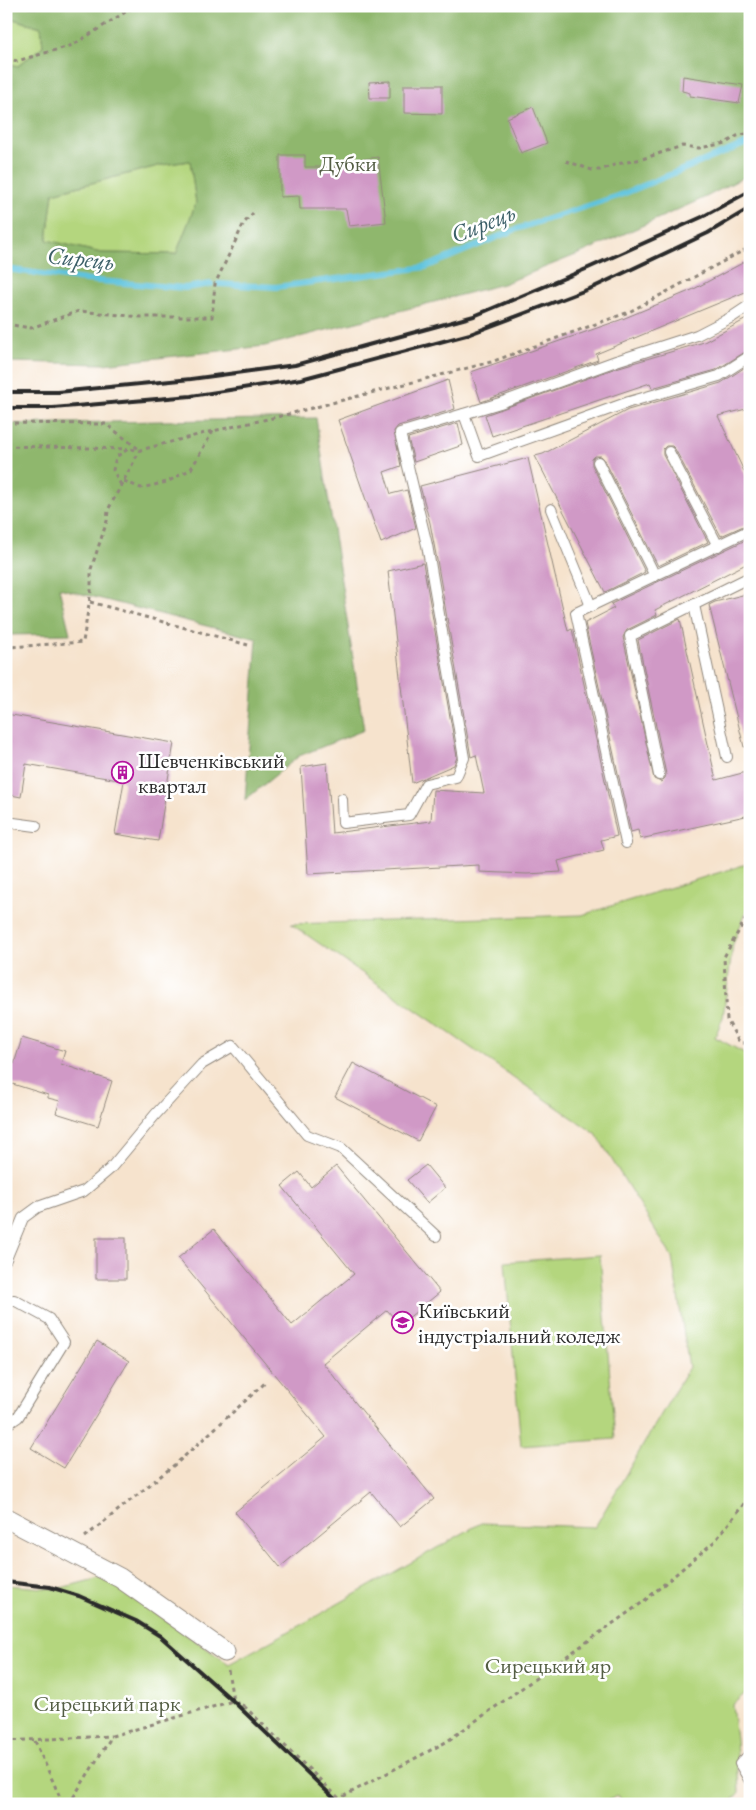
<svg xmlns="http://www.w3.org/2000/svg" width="756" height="1810" viewBox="0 0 756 1810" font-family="'EB Garamond',serif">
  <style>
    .green { fill: #b4d67e; stroke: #708054 }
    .forest { fill: #8fb76d; stroke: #5d714c; fill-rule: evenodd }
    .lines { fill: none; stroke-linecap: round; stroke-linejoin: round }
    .stream { stroke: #5fc3dd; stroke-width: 6 }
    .building { fill: #d099c6 }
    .service-casing { stroke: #90877c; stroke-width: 12 }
    .minor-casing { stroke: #90877c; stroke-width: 21 }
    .path { stroke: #90877c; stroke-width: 3; stroke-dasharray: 4 4; stroke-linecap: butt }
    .service { stroke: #fff; stroke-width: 10 }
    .minor { stroke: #fff; stroke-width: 19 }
    .rail { stroke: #2b2b2b; stroke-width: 4 }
    .path-bridge { stroke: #90877c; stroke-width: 3; stroke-dasharray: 4 4; stroke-linecap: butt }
    .labels { text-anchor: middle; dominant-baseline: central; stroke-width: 5; stroke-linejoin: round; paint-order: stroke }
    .park-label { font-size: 22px; fill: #545e44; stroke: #fff }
    .poi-label { font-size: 22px; fill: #2b2b2b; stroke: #fff; text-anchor: start }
    .water-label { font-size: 24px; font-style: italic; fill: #3d6069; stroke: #fff }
  </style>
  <rect width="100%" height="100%" fill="#fff"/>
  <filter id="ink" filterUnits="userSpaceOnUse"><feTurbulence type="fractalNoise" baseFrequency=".02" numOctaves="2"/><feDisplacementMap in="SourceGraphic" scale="10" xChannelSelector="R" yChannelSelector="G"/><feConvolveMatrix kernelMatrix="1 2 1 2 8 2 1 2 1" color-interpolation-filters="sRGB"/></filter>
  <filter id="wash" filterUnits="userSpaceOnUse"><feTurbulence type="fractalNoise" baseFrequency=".0096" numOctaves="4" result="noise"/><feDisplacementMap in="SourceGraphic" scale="20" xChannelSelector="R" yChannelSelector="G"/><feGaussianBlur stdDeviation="1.12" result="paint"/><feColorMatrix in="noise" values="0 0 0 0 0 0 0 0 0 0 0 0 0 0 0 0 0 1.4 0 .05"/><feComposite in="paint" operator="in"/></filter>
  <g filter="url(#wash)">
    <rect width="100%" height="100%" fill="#f6e3cd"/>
    <g class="green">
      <path d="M 6,17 L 41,27 L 43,46 L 18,66 L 6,63 Z"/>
      <path d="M 190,161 L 196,203 L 176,254 L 101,253 L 47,240 L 53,193 L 162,165 Z"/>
      <path d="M 750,863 L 750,902 L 733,944 L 723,1017 L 715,1037 L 750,1056 L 750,1689 L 732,1705 L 736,1739 L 739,1792 L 729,1804 L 624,1804 L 618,1795 L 603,1804 L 6,1804 L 6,1585 L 57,1589 L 103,1577 L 229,1664 L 306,1622 L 481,1523 L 595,1527 L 689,1367 L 672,1257 L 596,1134 L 291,924 L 582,915 Z"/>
      <path d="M 600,1255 L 615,1439 L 521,1446 L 505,1262 Z"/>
    </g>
    <g class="forest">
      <path d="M 6,6 L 750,6 L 750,174 L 706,197 L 586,251 L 503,284 L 265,346 L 104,364 L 6,362 L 6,63 L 18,66 L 43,46 L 41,27 L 6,17 ZM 190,161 L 196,203 L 176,254 L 101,253 L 47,240 L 53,193 L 162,165 Z"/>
      <path d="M 316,418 L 364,730 L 299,756 L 245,800 L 257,639 L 59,588 L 70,634 L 6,635 L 6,424 Z"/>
    </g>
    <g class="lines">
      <g class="stream">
        <path d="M 6,269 L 86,280 L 185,288 L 211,284"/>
        <path d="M 219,284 L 276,287 L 426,267 L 514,230 L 618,196 L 750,142"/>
      </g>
    </g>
    <g id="blocks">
      <g class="building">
        <path d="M 683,76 L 743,85 L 739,103 L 690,96 L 690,93 L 682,91 Z"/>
        <path d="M 390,81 L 390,98 L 370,98 L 369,82 Z"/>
        <path d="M 404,85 L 442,85 L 442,114 L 404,113 Z"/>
        <path d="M 533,107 L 547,143 L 521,153 L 507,118 Z"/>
        <path d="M 280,155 L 305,155 L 305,167 L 337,167 L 336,163 L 378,157 L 386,222 L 349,226 L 346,209 L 300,209 L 299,196 L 280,197 Z"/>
        <path d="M 750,259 L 750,290 L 596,354 L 598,360 L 481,402 L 471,372 L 620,320 L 692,290 Z"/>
        <path d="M 750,317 L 750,349 L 716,370 L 652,388 L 650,383 L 492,436 L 485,415 L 616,368 L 704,342 Z"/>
        <path d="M 750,364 L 750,408 L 718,416 L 750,484 L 750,523 L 721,536 L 675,449 L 672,446 L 666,446 L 663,449 L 663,455 L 708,542 L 658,566 L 604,459 L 601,456 L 595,456 L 592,459 L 592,465 L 645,572 L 605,592 L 535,456 L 543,454 L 628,410 L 721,383 Z"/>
        <path d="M 448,380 L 455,409 L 398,426 L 394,431 L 401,466 L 384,472 L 391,494 L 407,490 L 416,528 L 381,543 L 338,420 Z"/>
        <path d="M 458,423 L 463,445 L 414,462 L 408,438 Z"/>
        <path d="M 528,458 L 568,631 L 572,629 L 617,836 L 601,840 L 604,850 L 558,861 L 561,872 L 527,874 L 479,872 L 479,865 L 308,874 L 301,767 L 327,763 L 332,833 L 431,821 L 433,790 L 484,793 L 476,755 L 471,757 L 437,560 L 430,523 L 420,486 Z"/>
        <path d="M 750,538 L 750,562 L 655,610 L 657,615 L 627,630 L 623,637 L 654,779 L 661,782 L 665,778 L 666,774 L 638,640 L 680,619 L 716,780 L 750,771 L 750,815 L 640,839 L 638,830 L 631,832 L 585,623 L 614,608 L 611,604 Z"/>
        <path d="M 423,563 L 457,757 L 454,765 L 412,783 L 388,571 Z"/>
        <path d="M 750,593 L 750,746 L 744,747 L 709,605 L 715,602 Z"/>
        <path d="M 6,714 L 174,743 L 158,841 L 115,834 L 124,781 L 26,764 L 21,797 L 6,794 Z"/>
        <path d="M 22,1038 L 65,1051 L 61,1064 L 112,1081 L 98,1126 L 56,1113 L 60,1101 L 48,1098 L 48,1095 L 6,1082 L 6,1062 L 14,1064 Z"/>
        <path d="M 353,1063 L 436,1107 L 418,1141 L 335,1097 Z"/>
        <path d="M 426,1165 L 445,1188 L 427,1203 L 407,1180 Z"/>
        <path d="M 336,1166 L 440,1292 L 400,1325 L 387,1310 L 323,1363 L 434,1499 L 400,1527 L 371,1492 L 280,1567 L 235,1512 L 326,1437 L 178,1258 L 214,1229 L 292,1325 L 354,1274 L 282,1186 L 299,1172 L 311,1187 Z"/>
        <rect x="96" y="1238" width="30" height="41"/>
        <path d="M 97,1341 L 129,1361 L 64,1468 L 31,1448 Z"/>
      </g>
    </g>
  </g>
  <g filter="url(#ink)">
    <use href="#blocks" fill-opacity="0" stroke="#90877c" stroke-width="1"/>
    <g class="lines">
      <defs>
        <g id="service">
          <path d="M 464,414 L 479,456 L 629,402 L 719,376 L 750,356"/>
          <path d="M 669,452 L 718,546"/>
          <path d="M 598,462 L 655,576"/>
          <path d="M 551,509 L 591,606"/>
          <path d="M 694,605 L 727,757"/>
          <path d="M 659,775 L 630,636 L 750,577"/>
          <path d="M 342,799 L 343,823 L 409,815 L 426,784 L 456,777 L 464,758 L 427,545 L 400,433 L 500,403 L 616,361 L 697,335 L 732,317 L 750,305"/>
          <path d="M 6,822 L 36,826"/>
          <path d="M 626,843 L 576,613 L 750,530"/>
          <path d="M 6,1259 L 23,1218 L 38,1207 L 84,1191 L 110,1169 L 155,1115 L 202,1064 L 233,1046 L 307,1135 L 341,1148 L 436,1236"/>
          <path d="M 6,1301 L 14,1300 L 49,1319 L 64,1342 L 18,1417 L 6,1425"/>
          <path d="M 750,1754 L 740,1764 L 750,1781"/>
        </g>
        <path id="minor" d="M 6,1518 L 120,1578 L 225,1652"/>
      </defs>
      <use href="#service" class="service-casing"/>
      <use href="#minor" class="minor-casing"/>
      <g class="path">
        <path d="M 6,58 L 17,61 L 73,45 L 135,6"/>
        <path d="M 566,161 L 592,170 L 600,170 L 617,164 L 642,159 L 682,146 L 699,148 L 726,143 L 737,136 L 750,133"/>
        <path d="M 6,324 L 31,328 L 79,311 L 141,317 L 212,317 L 215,284 L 244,223 L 253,213"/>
        <path d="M 6,423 L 106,424 L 140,450"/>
        <path d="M 6,446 L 128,449"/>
        <path d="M 124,481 L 141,488 L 167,482 L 191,469 L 213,431"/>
        <path d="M 121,485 L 113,470 L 116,457 L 128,449 L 139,450"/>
        <path d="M 90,602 L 248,645"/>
        <path d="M 6,659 L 9,647 L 83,642 L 91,591 L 91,569 L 107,521 L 108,510 L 140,450 L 213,431 L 277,417 L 491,362 L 629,312 L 750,247"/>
        <path d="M 750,911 L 724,957 L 727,1020 L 738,1040 L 750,1046"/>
        <path d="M 85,1537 L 178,1462 L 265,1383"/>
        <path d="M 228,1670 L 233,1701"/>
        <path d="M 6,1741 L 111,1736"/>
        <path d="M 35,1741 L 63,1804"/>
        <path d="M 69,1804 L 112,1736 L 233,1701 L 244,1706"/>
        <path d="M 329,1804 L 446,1742 L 643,1602 L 715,1541 L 750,1496"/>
      </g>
      <use href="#service" class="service"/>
      <use href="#minor" class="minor"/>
      <g class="rail">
        <path d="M 6,392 L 58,392 L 191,379 L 295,365 L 474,316 L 586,269 L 702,217 L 750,191"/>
        <path d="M 6,408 L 53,408 L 191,396 L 301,379 L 470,334 L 594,287 L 708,233 L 750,208"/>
        <path d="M 6,1582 L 50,1587 L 79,1596 L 136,1621 L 160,1636 L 233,1701 L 340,1804"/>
      </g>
      <path class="path-bridge" d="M 244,1706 L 345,1804"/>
    </g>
  </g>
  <defs>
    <symbol id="building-ring" viewBox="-11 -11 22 22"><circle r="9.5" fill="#fff" stroke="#b5179e" stroke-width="1.5"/><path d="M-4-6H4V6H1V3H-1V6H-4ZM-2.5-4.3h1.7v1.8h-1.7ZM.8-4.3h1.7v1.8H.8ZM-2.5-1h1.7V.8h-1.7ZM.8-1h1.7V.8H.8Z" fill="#b5179e"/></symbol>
    <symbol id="university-ring" viewBox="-11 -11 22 22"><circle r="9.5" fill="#fff" stroke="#b5179e" stroke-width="1.5"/><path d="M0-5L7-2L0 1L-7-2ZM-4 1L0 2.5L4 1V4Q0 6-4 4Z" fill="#b5179e"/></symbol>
  </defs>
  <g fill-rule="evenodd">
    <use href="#building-ring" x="110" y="760" width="25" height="25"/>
    <use href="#university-ring" x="390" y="1310" width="25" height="25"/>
  </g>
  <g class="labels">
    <g class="park-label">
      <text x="348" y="163">Дубки</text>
      <text x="548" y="1665">Сирецький яр</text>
      <text x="107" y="1703">Сирецький парк</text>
    </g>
    <g class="poi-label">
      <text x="138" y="760">Шевченківський<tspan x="138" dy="25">квартал</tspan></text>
      <text x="418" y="1310">Київський<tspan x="418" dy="25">індустріальний коледж</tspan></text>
    </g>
    <g class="water-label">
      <text transform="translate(483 223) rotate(-22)">Сирець</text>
      <text transform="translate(81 258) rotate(6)">Сирець</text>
    </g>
  </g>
  <rect width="756" height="1810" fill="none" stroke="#fff" stroke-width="25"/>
</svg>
